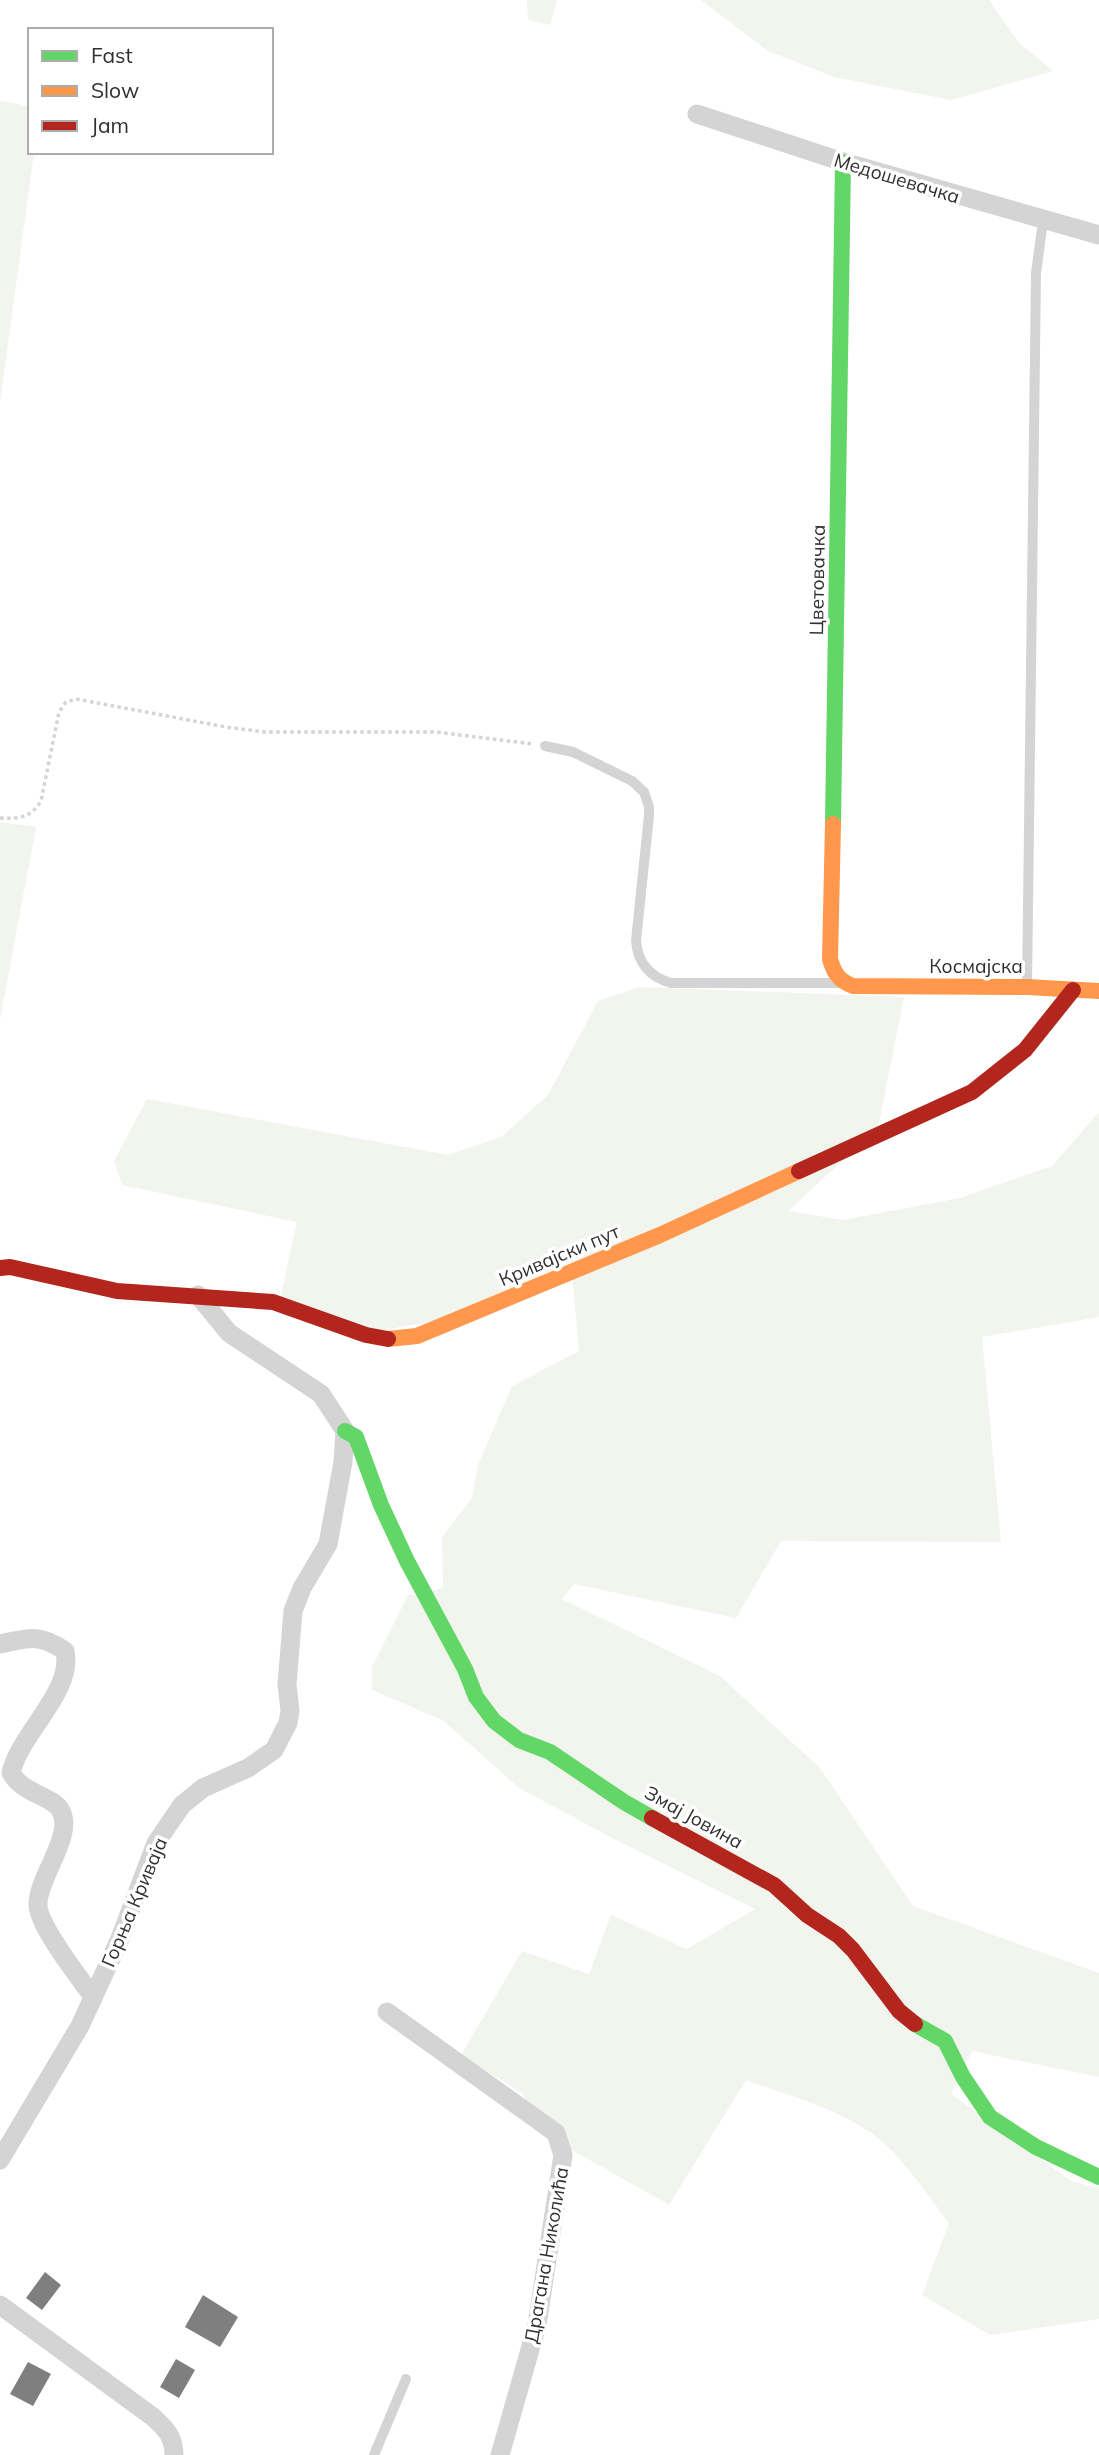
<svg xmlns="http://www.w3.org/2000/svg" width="1099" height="2455" viewBox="0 0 1099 2455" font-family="Mulish,sans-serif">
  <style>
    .green { fill: #f1f5ed }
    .building { fill: #7f7f7f }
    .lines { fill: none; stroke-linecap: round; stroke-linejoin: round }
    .path { stroke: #d4d4d4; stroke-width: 3.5; stroke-dasharray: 3.5 3.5; stroke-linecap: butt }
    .lane { stroke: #d4d4d4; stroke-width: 10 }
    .street { stroke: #d4d4d4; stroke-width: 19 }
    .fast { stroke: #63d668; stroke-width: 16 }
    .slow { stroke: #ff974d; stroke-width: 16 }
    .jam { stroke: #b3261e; stroke-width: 16 }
    .labels { text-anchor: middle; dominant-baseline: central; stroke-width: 7; stroke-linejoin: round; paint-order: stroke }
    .street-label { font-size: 19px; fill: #303030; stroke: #fff }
  </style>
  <rect width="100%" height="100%" fill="#fff"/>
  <g class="green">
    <path d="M 527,0 L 557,0 L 550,25 L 528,20 Z"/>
    <path d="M 701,0 L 989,0 L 1018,42 L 1053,71 L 951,100 L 834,77 L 768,51 Z"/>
    <path d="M 0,101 L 30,106 L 30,152 L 34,152 L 0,403 Z"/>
    <path d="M 0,822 L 36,827 L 0,1019 Z"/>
    <path d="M 640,987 L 904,997 L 878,1128 L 788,1211 L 843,1220 L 960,1198 L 1052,1166 L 1099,1112 L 1099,1317 L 982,1337 L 1001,1542 L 781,1541 L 736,1618 L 574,1584 L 562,1599 L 720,1676 L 820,1768 L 913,1906 L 1099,1973 L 1099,2077 L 972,2051 L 951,2094 L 1071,2181 L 1099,2188 L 1099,2319 L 990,2335 L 922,2295 L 949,2223 C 928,2196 899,2151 871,2133 C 835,2108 788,2095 746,2080 L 669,2205 L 547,2136 L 522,2093 L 461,2055 L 522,1951 L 589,1974 L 611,1915 L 687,1949 L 755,1909 L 614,1839 L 519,1788 L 444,1721 L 372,1690 L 372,1667 L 408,1595 L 443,1588 L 442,1537 L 472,1498 L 478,1465 L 512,1386 L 579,1351 L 571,1262 L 435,1321 L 360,1334 L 279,1303 L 297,1222 L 122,1185 L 114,1161 L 147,1099 L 448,1155 L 501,1137 L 548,1095 L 598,1001 Z"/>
  </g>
  <g class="building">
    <path d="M 45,2272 L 61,2285 L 42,2310 L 26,2298 Z"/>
    <path d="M 203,2295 L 238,2317 L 220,2347 L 185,2327 Z"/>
    <path d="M 176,2359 L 195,2370 L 179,2398 L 160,2387 Z"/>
    <path d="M 28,2362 L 51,2374 L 33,2406 L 10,2394 Z"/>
  </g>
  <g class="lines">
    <path class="path" d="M 0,818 C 18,819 31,818 41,801 L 59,712 L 66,702 L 76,699 L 226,727 L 265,732 L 436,732 L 533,744"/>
    <g class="lane">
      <path d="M 545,746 L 573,752 L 632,781 L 644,792 L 649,807 L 649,815 L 636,941 C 638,964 650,977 671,983 L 837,983"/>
      <path d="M 1027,986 L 1036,273 L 1043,221"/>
      <path d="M 374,2455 L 406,2379"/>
    </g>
    <g class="street">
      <path d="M 697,114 L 843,162 L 1099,235"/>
      <path d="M 0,1644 C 29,1638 39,1633 65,1651 C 74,1691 20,1733 11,1773 C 24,1795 54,1796 61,1811 C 74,1836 38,1877 38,1904 C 37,1925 80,1978 93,1997"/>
      <path d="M 387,2012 L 556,2133 L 563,2155 L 537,2325 L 500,2455"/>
      <path d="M 0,2160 L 80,2026 L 119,1941 L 156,1843 L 171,1821 L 182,1805 L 203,1788 L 248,1768 L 274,1750 L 288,1723 L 290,1711 L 287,1684 L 293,1611 L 302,1588 L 328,1544 L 343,1462 L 345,1431 L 321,1394 L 229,1333 L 198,1295"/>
      <path d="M 0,2305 L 153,2417 C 166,2429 174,2437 174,2455"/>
    </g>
    <g class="fast">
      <path d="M 833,824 L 843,162"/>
      <path d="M 345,1431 L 356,1437 L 381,1505 L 407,1561 L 465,1669 L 476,1697 L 494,1721 L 519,1740 L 550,1752 L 624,1802 L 652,1818"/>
      <path d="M 915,2024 L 945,2041 L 963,2077 L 990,2117 L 1036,2147 L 1099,2177"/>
    </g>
    <g class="slow">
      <path d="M 833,824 L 830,959 C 834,973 839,981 853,986 L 1027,987 L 1099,991"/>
      <path d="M 388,1339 L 417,1336 L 660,1235 L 799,1171"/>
    </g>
    <g class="jam">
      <path d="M 799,1171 L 972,1092 L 1025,1050 L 1073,990"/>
      <path d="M 0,1268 L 10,1267 L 117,1291 L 273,1302 L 366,1335 L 388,1339"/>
      <path d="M 652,1818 L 774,1885 L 807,1915 L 839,1936 L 853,1950 L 899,2011 L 915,2024"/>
    </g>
  </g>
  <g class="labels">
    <g class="street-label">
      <text transform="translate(897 178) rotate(17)">Медошевачка</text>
      <text transform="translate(817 580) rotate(-89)">Цветовачка</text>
      <text x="976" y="966">Космајска</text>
      <text transform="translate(559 1255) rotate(-23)">Кривајски пут</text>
      <text transform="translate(694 1817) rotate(29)">Змај Јовина</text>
      <text transform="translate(134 1902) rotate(-67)">Горња Криваја</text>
      <text transform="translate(546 2255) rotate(-80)">Драгана Николића</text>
    </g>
  </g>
  <rect x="28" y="28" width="245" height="126" fill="#ffffff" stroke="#acacac" stroke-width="2"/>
  <rect x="42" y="51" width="35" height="10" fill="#63d668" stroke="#acacac" stroke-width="2"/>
  <text x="91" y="63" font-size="21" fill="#303030">Fast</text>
  <rect x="42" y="86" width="35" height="10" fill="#ff974d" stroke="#acacac" stroke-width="2"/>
  <text x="91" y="98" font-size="21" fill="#303030">Slow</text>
  <rect x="42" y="121" width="35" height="10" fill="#b3261e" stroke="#acacac" stroke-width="2"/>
  <text x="91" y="133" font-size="21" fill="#303030">Jam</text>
</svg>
